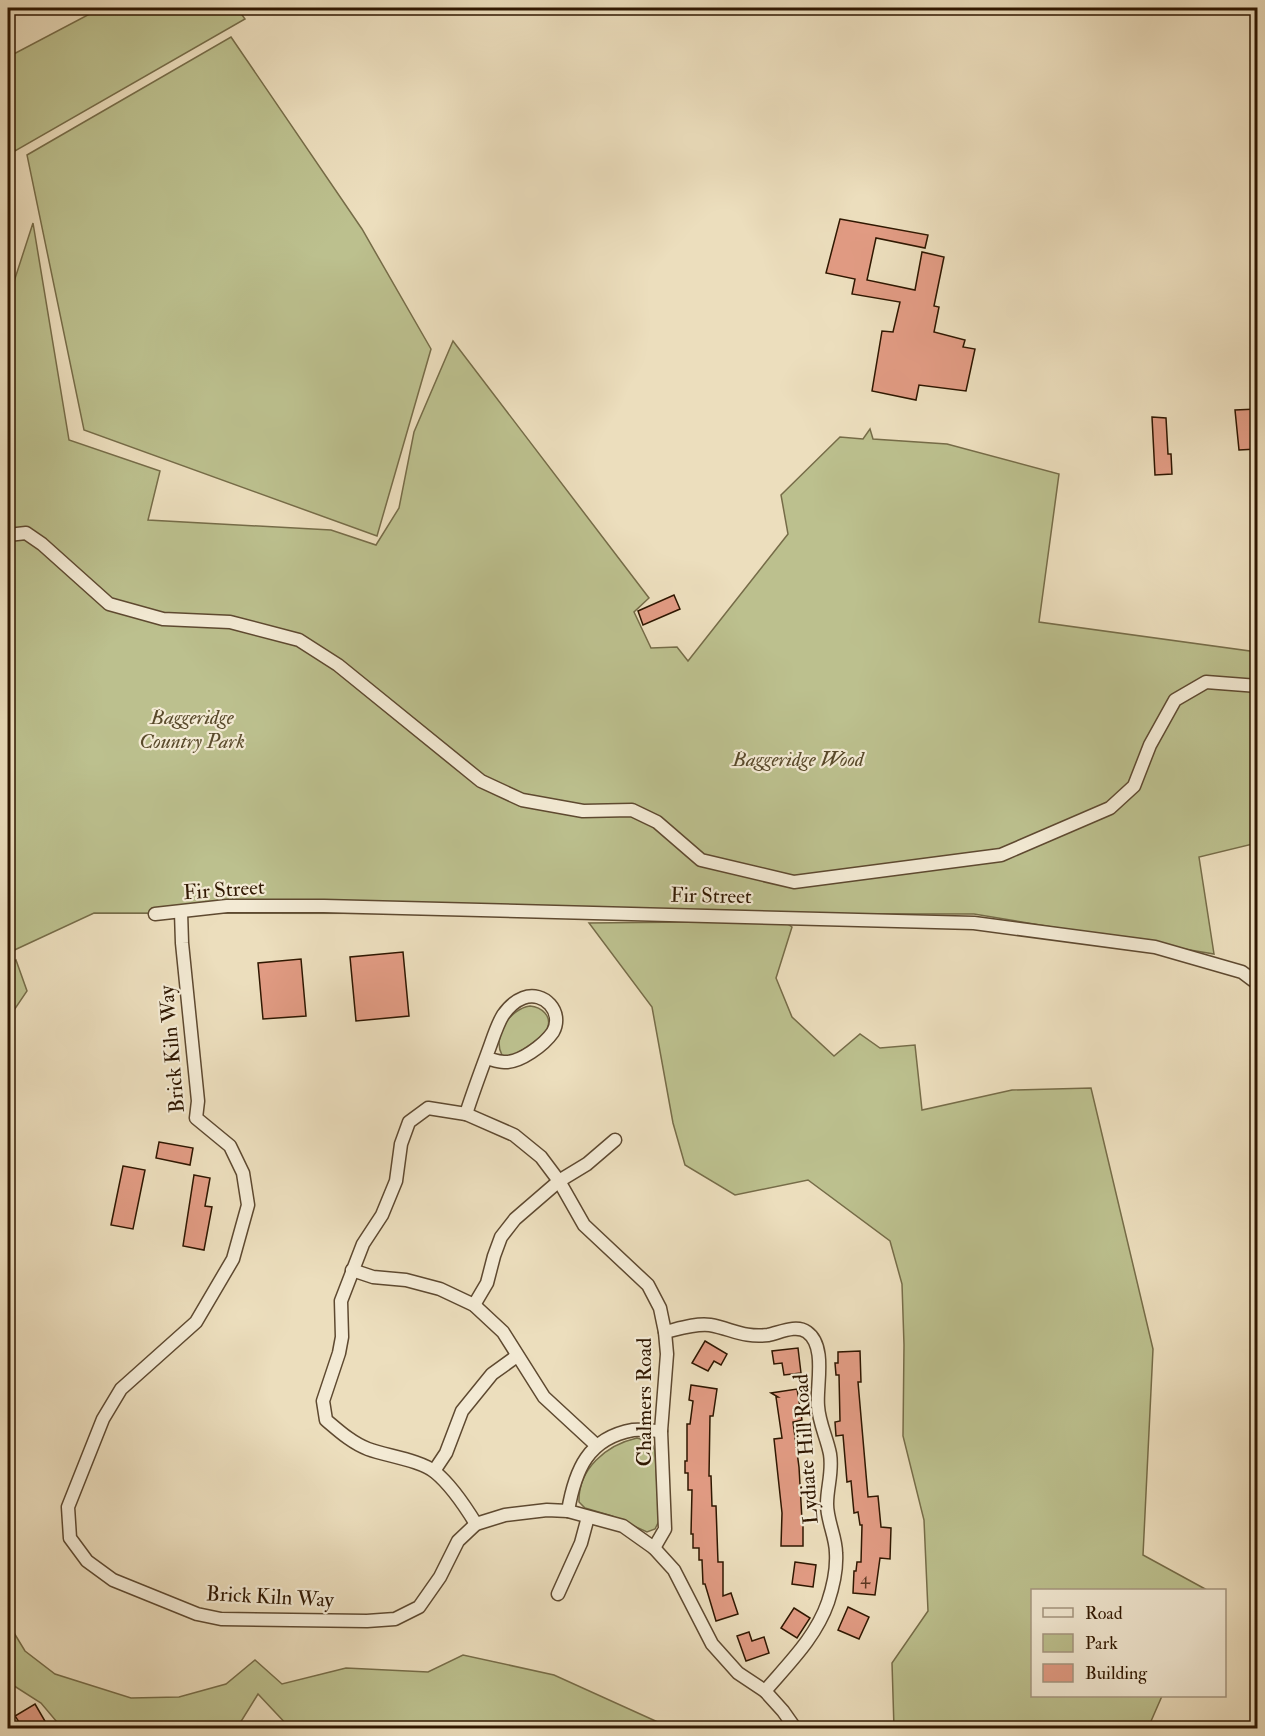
<svg xmlns="http://www.w3.org/2000/svg" width="1265" height="1736" viewBox="0 0 1265 1736" font-family="'IM FELL Double Pica',serif">
  <style>
    .green { fill: #bcc08e; stroke: #766c48; stroke-width: 1.5 }
    .building { fill: #e19b83; stroke: #2f1701; stroke-width: 1.5 }
    .lines { fill: none; stroke-linecap: round; stroke-linejoin: round }
    .minor-casing { stroke: #5e4930; stroke-width: 15 }
    .minor { stroke: #f3ead4; stroke-width: 12 }
    .labels { text-anchor: middle; dominant-baseline: central; stroke-width: 4.5; stroke-linejoin: round; paint-order: stroke }
    .number-label { font-size: 18px; fill: #5c3822 }
    .park-label { font-size: 21px; font-style: italic; fill: #594a2b; stroke: #f3ead4 }
    .street-label { font-size: 21px; fill: #2f1701; stroke: #f3ead4 }
  </style>
  <rect width="100%" height="100%" fill="#ecdebd"/>
  <filter id="stains"><feTurbulence type="fractalNoise" baseFrequency=".00333" numOctaves="4"/><feColorMatrix values="0 0 0 0 .2 0 0 0 0 .09 0 0 0 0 .02 0 0 0 .5 -.17"/></filter>
  <radialGradient id="worn" r=".72"><stop offset=".6" stop-color="#630" stop-opacity="0"/><stop offset="1" stop-color="#630" stop-opacity=".3"/></radialGradient>
  <g class="green">
    <path d="M 101,8 L 237,8 L 245,19 L 15,151 L 8,131 L 8,57 Z"/>
    <path d="M 231,37 L 362,229 L 431,349 L 377,536 L 84,430 L 27,155 Z"/>
    <path d="M 33,223 L 69,440 L 160,471 L 148,520 L 331,530 L 376,545 L 399,508 L 414,432 L 453,341 L 649,598 L 634,612 L 651,648 L 677,647 L 688,661 L 788,534 L 781,495 L 840,437 L 863,439 L 870,429 L 873,439 L 947,444 L 1059,474 L 1039,622 L 1257,652 L 1257,843 L 1199,857 L 1214,954 L 974,914 L 94,913 L 8,953 L 8,300 Z"/>
    <path d="M 783,921 L 792,927 L 776,978 L 792,1017 L 834,1056 L 860,1034 L 880,1048 L 915,1045 L 922,1110 L 1012,1090 L 1091,1088 L 1153,1349 L 1143,1555 L 1207,1590 L 1032,1590 L 1032,1696 L 1162,1696 L 1148,1728 L 894,1728 L 892,1663 L 928,1611 L 924,1520 L 903,1436 L 904,1345 L 902,1284 L 890,1241 L 808,1180 L 735,1195 L 685,1165 L 673,1123 L 652,1007 L 589,923 Z"/>
    <path d="M 16,960 L 27,991 L 8,1019 L 8,1007 L 9,1005 L 8,1001 L 8,967 Z"/>
    <path d="M 530,1006 C 541,1007 553,1016 547,1029 C 544,1036 519,1053 511,1056 C 506,1058 507,1057 502,1055 C 492,1037 509,1009 530,1006 Z"/>
    <path d="M 637,1438 L 651,1442 L 655,1451 L 659,1521 L 655,1529 L 647,1532 L 612,1516 L 585,1508 L 579,1502 C 578,1469 606,1445 637,1438 Z"/>
    <path d="M 8,1623 L 25,1651 L 55,1674 L 131,1698 L 179,1697 L 226,1684 L 255,1660 L 282,1684 L 346,1668 L 428,1672 L 463,1655 L 554,1675 L 671,1728 L 290,1728 L 258,1694 L 237,1728 L 62,1728 L 41,1703 L 8,1682 Z"/>
  </g>
  <g class="building">
    <path d="M 840,219 L 928,235 L 925,248 L 876,238 L 867,280 L 915,290 L 922,252 L 944,257 L 934,306 L 939,307 L 934,332 L 965,340 L 963,347 L 975,349 L 966,391 L 919,385 L 916,400 L 872,391 L 882,331 L 893,332 L 900,302 L 852,294 L 855,279 L 826,273 Z"/>
    <path d="M 1257,409 L 1257,449 L 1239,450 L 1235,410 Z"/>
    <path d="M 1152,417 L 1166,418 L 1168,454 L 1171,454 L 1172,474 L 1155,475 Z"/>
    <path d="M 674,595 L 680,609 L 643,625 L 638,611 Z"/>
    <path d="M 403,952 L 409,1016 L 356,1021 L 350,957 Z"/>
    <path d="M 301,959 L 306,1016 L 263,1019 L 258,963 Z"/>
    <path d="M 159,1142 L 193,1148 L 190,1165 L 156,1158 Z"/>
    <path d="M 123,1166 L 145,1170 L 133,1229 L 111,1225 Z"/>
    <path d="M 194,1175 L 210,1178 L 205,1206 L 212,1207 L 204,1250 L 183,1246 Z"/>
    <path d="M 705,1341 L 727,1354 L 721,1365 L 714,1361 L 708,1371 L 692,1363 Z"/>
    <path d="M 798,1348 L 801,1373 L 784,1375 L 782,1363 L 774,1364 L 772,1351 Z"/>
    <path d="M 860,1351 L 861,1382 L 858,1382 L 868,1497 L 878,1496 L 881,1527 L 891,1528 L 890,1559 L 880,1558 L 875,1595 L 853,1593 L 854,1571 L 856,1571 L 857,1562 L 861,1562 L 862,1525 L 860,1525 L 858,1512 L 854,1513 L 851,1481 L 847,1482 L 843,1435 L 836,1436 L 835,1422 L 840,1421 L 839,1375 L 836,1375 L 835,1363 L 838,1363 L 838,1352 Z"/>
    <path d="M 691,1385 L 717,1389 L 713,1416 L 710,1416 L 709,1476 L 711,1476 L 712,1506 L 716,1506 L 718,1562 L 723,1562 L 723,1596 L 731,1593 L 738,1614 L 716,1621 L 705,1584 L 703,1584 L 702,1560 L 699,1560 L 699,1548 L 693,1548 L 693,1534 L 691,1534 L 692,1490 L 688,1490 L 688,1473 L 685,1473 L 685,1461 L 687,1461 L 687,1424 L 690,1424 L 693,1401 L 689,1400 Z"/>
    <path d="M 797,1389 L 802,1420 L 793,1422 L 799,1467 L 802,1520 L 803,1520 L 803,1546 L 781,1546 L 782,1513 L 774,1439 L 782,1438 L 776,1397 L 778,1397 L 771,1393 Z"/>
    <path d="M 795,1562 L 816,1565 L 813,1587 L 792,1584 Z"/>
    <path d="M 848,1607 L 869,1617 L 859,1639 L 838,1630 Z"/>
    <path d="M 794,1608 L 810,1618 L 797,1638 L 781,1628 Z"/>
    <path d="M 749,1632 L 752,1641 L 764,1637 L 769,1653 L 746,1661 L 737,1636 Z"/>
    <path d="M 35,1704 L 49,1728 L 23,1728 L 15,1716 Z"/>
  </g>
  <g class="lines">
    <defs>
      <g id="minor">
        <path d="M 8,535 L 26,533 L 42,544 L 109,604 L 163,619 L 230,622 L 299,640 L 338,665 L 481,781 L 522,800 L 583,811 L 632,810 L 657,822 L 701,860 L 794,882 L 1001,855 L 1110,808 L 1134,786 L 1150,745 L 1175,700 L 1206,682 L 1258,686"/>
        <path d="M 181,912 L 182,943 L 198,1101 L 196,1118 L 230,1146 L 243,1173 L 248,1205 L 233,1259 L 196,1322 L 121,1389 L 103,1419 L 68,1507 L 70,1538 L 87,1561 L 113,1580 L 197,1614 L 221,1619 L 367,1621 L 395,1619 L 419,1607 L 440,1577 L 458,1541 L 476,1524 L 505,1515 L 547,1510 L 568,1511 L 623,1526 L 654,1548 L 674,1570 L 712,1644 L 738,1673 L 765,1691 L 783,1711 L 795,1728"/>
        <path d="M 155,914 L 227,906 L 324,906 L 974,923 L 1155,947 L 1242,972 L 1258,984"/>
        <path d="M 466,1114 C 473,1092 481,1071 489,1049 C 493,1038 497,1025 503,1015 C 508,1008 515,1001 523,998 C 544,990 564,1012 553,1032 C 544,1045 520,1063 504,1062 C 498,1062 491,1059 486,1058"/>
        <path d="M 352,1270 L 373,1277 L 406,1280 L 440,1289 L 474,1305 L 503,1332 L 544,1397 L 596,1445"/>
        <path d="M 474,1305 L 487,1283 L 494,1256 L 501,1237 L 515,1219 L 559,1181 L 587,1164 L 615,1140"/>
        <path d="M 665,1332 C 678,1329 696,1323 710,1325 C 732,1329 744,1338 768,1335 C 779,1333 796,1324 807,1332 C 827,1346 816,1386 818,1406 C 819,1423 827,1438 830,1454 C 833,1472 827,1487 827,1504 C 827,1521 836,1537 836,1553 C 837,1569 833,1587 828,1602 C 816,1637 789,1663 765,1691"/>
        <path d="M 434,1471 L 446,1453 L 462,1411 L 492,1374 L 517,1356"/>
        <path d="M 568,1511 C 575,1470 588,1438 633,1430 C 642,1429 652,1431 661,1431"/>
        <path d="M 476,1524 C 465,1506 451,1485 435,1472 C 420,1460 387,1456 368,1449 C 352,1443 339,1431 326,1420 L 323,1401 L 339,1353 L 342,1337 L 341,1301 L 363,1244 L 382,1215 L 396,1181 L 401,1144 L 409,1122 L 428,1108 L 466,1114 L 514,1135 L 541,1157 L 559,1181 L 584,1225 L 648,1285 L 660,1308 L 665,1332 L 667,1354 L 661,1431 L 665,1529 L 654,1548"/>
        <path d="M 558,1594 L 581,1543 L 588,1517"/>
      </g>
    </defs>
    <use href="#minor" class="minor-casing"/>
    <use href="#minor" class="minor"/>
  </g>
  <g class="labels">
    <g class="number-label">
      <text x="865" y="1578">4</text>
    </g>
    <g class="park-label">
      <text x="192" y="717">Baggeridge<tspan x="192" dy="24">Country Park</tspan></text>
      <text x="798" y="759">Baggeridge Wood</text>
    </g>
    <g class="street-label">
      <text transform="translate(224 890) rotate(-4)">Fir Street</text>
      <text transform="translate(711 896) rotate(1)">Fir Street</text>
      <text transform="translate(172 1049) rotate(-95)">Brick Kiln Way</text>
      <text transform="translate(644 1402) rotate(-90)">Chalmers Road</text>
      <text transform="translate(806 1449) rotate(-94)">Lydiate Hill Road</text>
      <text transform="translate(270 1597) rotate(3)">Brick Kiln Way</text>
    </g>
  </g>
  <rect width="1265" height="1736" fill="none" stroke="#ecdebd" stroke-width="30"/>
  <rect x="9" y="9" width="1247" height="1718" fill="none" stroke="#2f1701" stroke-width="3"/>
  <rect x="15" y="15" width="1235" height="1706" fill="none" stroke="#2f1701" stroke-width="1.5"/>
  <rect x="1031" y="1589" width="195" height="108" fill="#f3ead4" stroke="#a59680" stroke-width="1.5"/>
  <rect x="1043" y="1608" width="30" height="9" fill="#f3ead4" stroke="#a59680" stroke-width="1.5"/>
  <text x="1085" y="1619" font-size="18" fill="#2f1701">Road</text>
  <rect x="1043" y="1634" width="30" height="18" fill="#bcc08e" stroke="#a59680" stroke-width="1.5"/>
  <text x="1085" y="1649" font-size="18" fill="#2f1701">Park</text>
  <rect x="1043" y="1664" width="30" height="18" fill="#e19b83" stroke="#a59680" stroke-width="1.5"/>
  <text x="1085" y="1679" font-size="18" fill="#2f1701">Building</text>
  <rect width="100%" height="100%" filter="url(#stains)"/>
  <rect width="100%" height="100%" fill="url(#worn)"/>
</svg>
